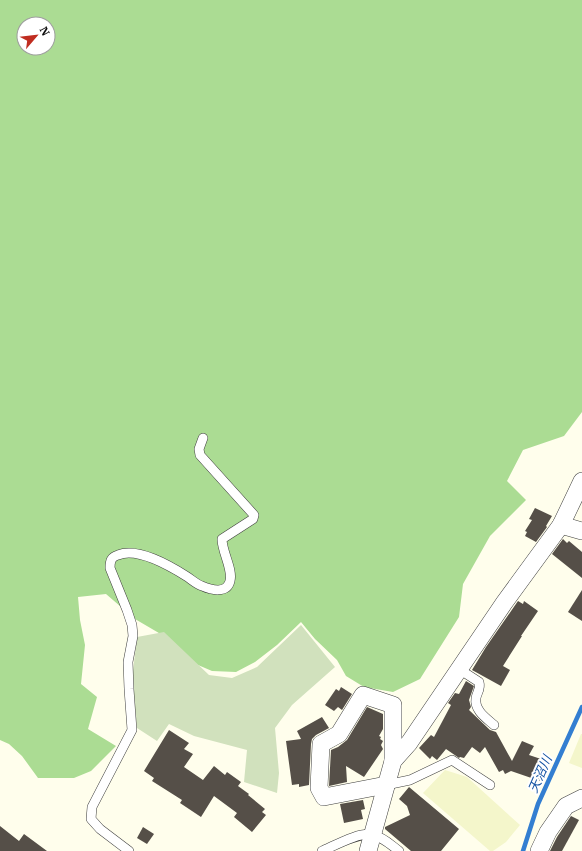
<svg xmlns="http://www.w3.org/2000/svg" width="582" height="851" viewBox="0 0 582 851" font-family="'IBM Plex Serif','Noto Sans JP',serif">
  <style>
    .farmland { fill: #f4f6cb }
    .forest { fill: #abdc93; fill-rule: evenodd }
    .cemetery { fill: #d1e1bd }
    .lines { fill: none; stroke-linecap: round; stroke-linejoin: round }
    .stream { stroke: #337ed1; stroke-width: 4.5 }
    .building { fill: #554f48 }
    .service-casing { stroke: #3f3f3f; stroke-width: 10 }
    .minor-casing { stroke: #3f3f3f; stroke-width: 18 }
    .service { stroke: #fff; stroke-width: 9 }
    .minor { stroke: #fff; stroke-width: 17 }
    .labels { text-anchor: middle; dominant-baseline: central; stroke-width: 4; stroke-linejoin: round; paint-order: stroke }
    .water-label { font-size: 13px; font-style: italic; fill: #1251a2; stroke: #fff }
  </style>
  <rect width="100%" height="100%" fill="#fffeec"/>
  <g class="farmland">
    <path d="M 581,734 L 582,734 L 582,768 L 569,763 Z"/>
    <path d="M 445,770 L 467,777 L 520,825 L 506,842 L 493,851 L 490,851 L 423,793 Z"/>
  </g>
  <path class="forest" d="M 0,0 L 582,0 L 582,412 L 564,436 L 523,450 L 507,481 L 526,500 L 490,536 L 463,584 L 459,617 L 420,679 L 393,692 L 364,687 L 346,676 L 337,660 L 315,639 L 301,622 L 277,645 L 255,662 L 236,672 L 212,671 L 184,659 L 164,636 L 135,619 L 106,594 L 78,597 L 80,620 L 85,645 L 81,684 L 97,697 L 88,729 L 116,746 L 91,771 L 74,778 L 38,778 L 22,756 L 9,744 L 0,740 ZM 24,24 L 48,24 L 48,48 L 24,48 Z"/>
  <path class="cemetery" d="M 301,625 L 335,667 L 292,705 L 275,728 L 279,773 L 277,793 L 244,782 L 247,750 L 194,736 L 169,724 L 157,741 L 137,728 L 134,700 L 133,671 L 137,637 L 164,632 L 209,675 L 232,678 L 257,667 Z"/>
  <g class="lines">
    <path class="stream" d="M 523,851 L 538,804 L 582,707"/>
  </g>
  <g class="building">
    <path d="M 535,508 L 552,516 L 546,526 L 547,527 L 536,542 L 525,536 L 527,532 L 525,531 L 532,520 L 529,519 Z"/>
    <path d="M 563,539 L 567,543 L 569,541 L 582,552 L 582,578 L 552,554 Z"/>
    <path d="M 582,590 L 582,621 L 568,612 Z"/>
    <path d="M 518,601 L 523,604 L 524,601 L 538,611 L 521,636 L 522,636 L 503,666 L 510,670 L 501,686 L 472,670 L 486,647 Z"/>
    <path d="M 466,681 L 474,686 L 469,700 L 471,707 L 469,710 L 490,730 L 496,732 L 512,761 L 522,741 L 534,746 L 529,755 L 550,762 L 543,782 L 511,771 L 505,774 L 503,770 L 499,772 L 485,747 L 480,753 L 472,747 L 464,758 L 460,757 L 459,758 L 446,749 L 437,760 L 432,756 L 430,759 L 419,748 L 431,735 L 434,737 L 451,705 L 448,703 L 455,693 L 459,694 Z"/>
    <path d="M 341,687 L 352,694 L 342,710 L 338,707 L 334,711 L 325,705 L 336,689 L 339,691 Z"/>
    <path d="M 367,707 L 383,714 L 383,729 L 379,736 L 381,737 L 380,739 L 383,741 L 381,745 L 383,749 L 364,777 L 346,766 L 347,782 L 329,786 L 331,750 L 338,747 L 347,740 Z"/>
    <path d="M 322,717 L 329,728 L 316,735 L 312,739 L 311,744 L 309,785 L 299,787 L 299,784 L 292,785 L 286,741 L 301,739 L 297,731 Z"/>
    <path d="M 169,730 L 189,743 L 184,749 L 193,754 L 184,767 L 203,780 L 214,766 L 225,775 L 227,772 L 241,782 L 238,786 L 249,794 L 248,795 L 265,809 L 262,812 L 266,815 L 252,832 L 234,817 L 237,813 L 214,796 L 201,817 L 180,803 L 182,800 L 152,781 L 154,778 L 144,771 Z"/>
    <path d="M 409,787 L 459,829 L 441,851 L 411,851 L 385,829 L 385,827 L 410,815 L 407,806 L 399,799 Z"/>
    <path d="M 363,800 L 365,809 L 361,810 L 363,819 L 344,823 L 340,804 Z"/>
    <path d="M 571,816 L 579,820 L 562,851 L 550,851 L 557,837 Z"/>
    <path d="M 0,826 L 19,841 L 24,834 L 47,851 L 0,851 Z"/>
    <path d="M 143,827 L 154,834 L 147,844 L 137,838 Z"/>
  </g>
  <g class="lines">
    <defs>
      <g id="service">
        <path d="M 459,669 L 479,682 C 481,689 477,692 476,698 C 474,710 486,718 494,725"/>
        <path d="M 386,785 L 410,780 L 452,760 L 490,785"/>
        <path d="M 129,851 L 100,829 L 91,819 L 92,807 L 132,730 L 129,689 L 128,662 L 133,636 L 132,625 L 127,610 L 110,568 C 110,561 111,557 118,555 C 138,547 170,566 186,576 C 191,579 196,584 202,586 C 211,590 227,594 230,581 C 233,569 222,552 222,539 L 253,519 L 254,515 L 200,455 L 199,449 L 203,438"/>
        <path d="M 322,851 C 334,846 360,831 373,835 C 383,837 391,845 399,851"/>
      </g>
      <g id="minor">
        <path d="M 561,525 L 582,531"/>
        <path d="M 386,785 L 324,797 L 319,788 L 321,744 L 339,734 L 363,695 L 393,705 L 393,761"/>
        <path d="M 368,851 L 393,761 L 409,743 L 504,603 L 561,525 L 582,481"/>
        <path d="M 539,851 L 548,832 L 566,806 L 582,798"/>
      </g>
    </defs>
    <use href="#service" class="service-casing"/>
    <use href="#minor" class="minor-casing"/>
    <use href="#service" class="service"/>
    <use href="#minor" class="minor"/>
  </g>
  <g class="labels">
    <g class="water-label">
      <text transform="translate(540 774) rotate(-66)">天沼川</text>
    </g>
  </g>
  <g transform="translate(36 36) rotate(62)"><circle r="19" fill="#ffffff" stroke="#9e9e9e"/>
  <path d="M0-3L7 15L0 10L-7 15Z" fill="#c02d20"/>
  <text y="-6" font-size="11" font-weight="bold" text-anchor="middle" fill="#0c0c0c">N</text>
  </g>
</svg>
